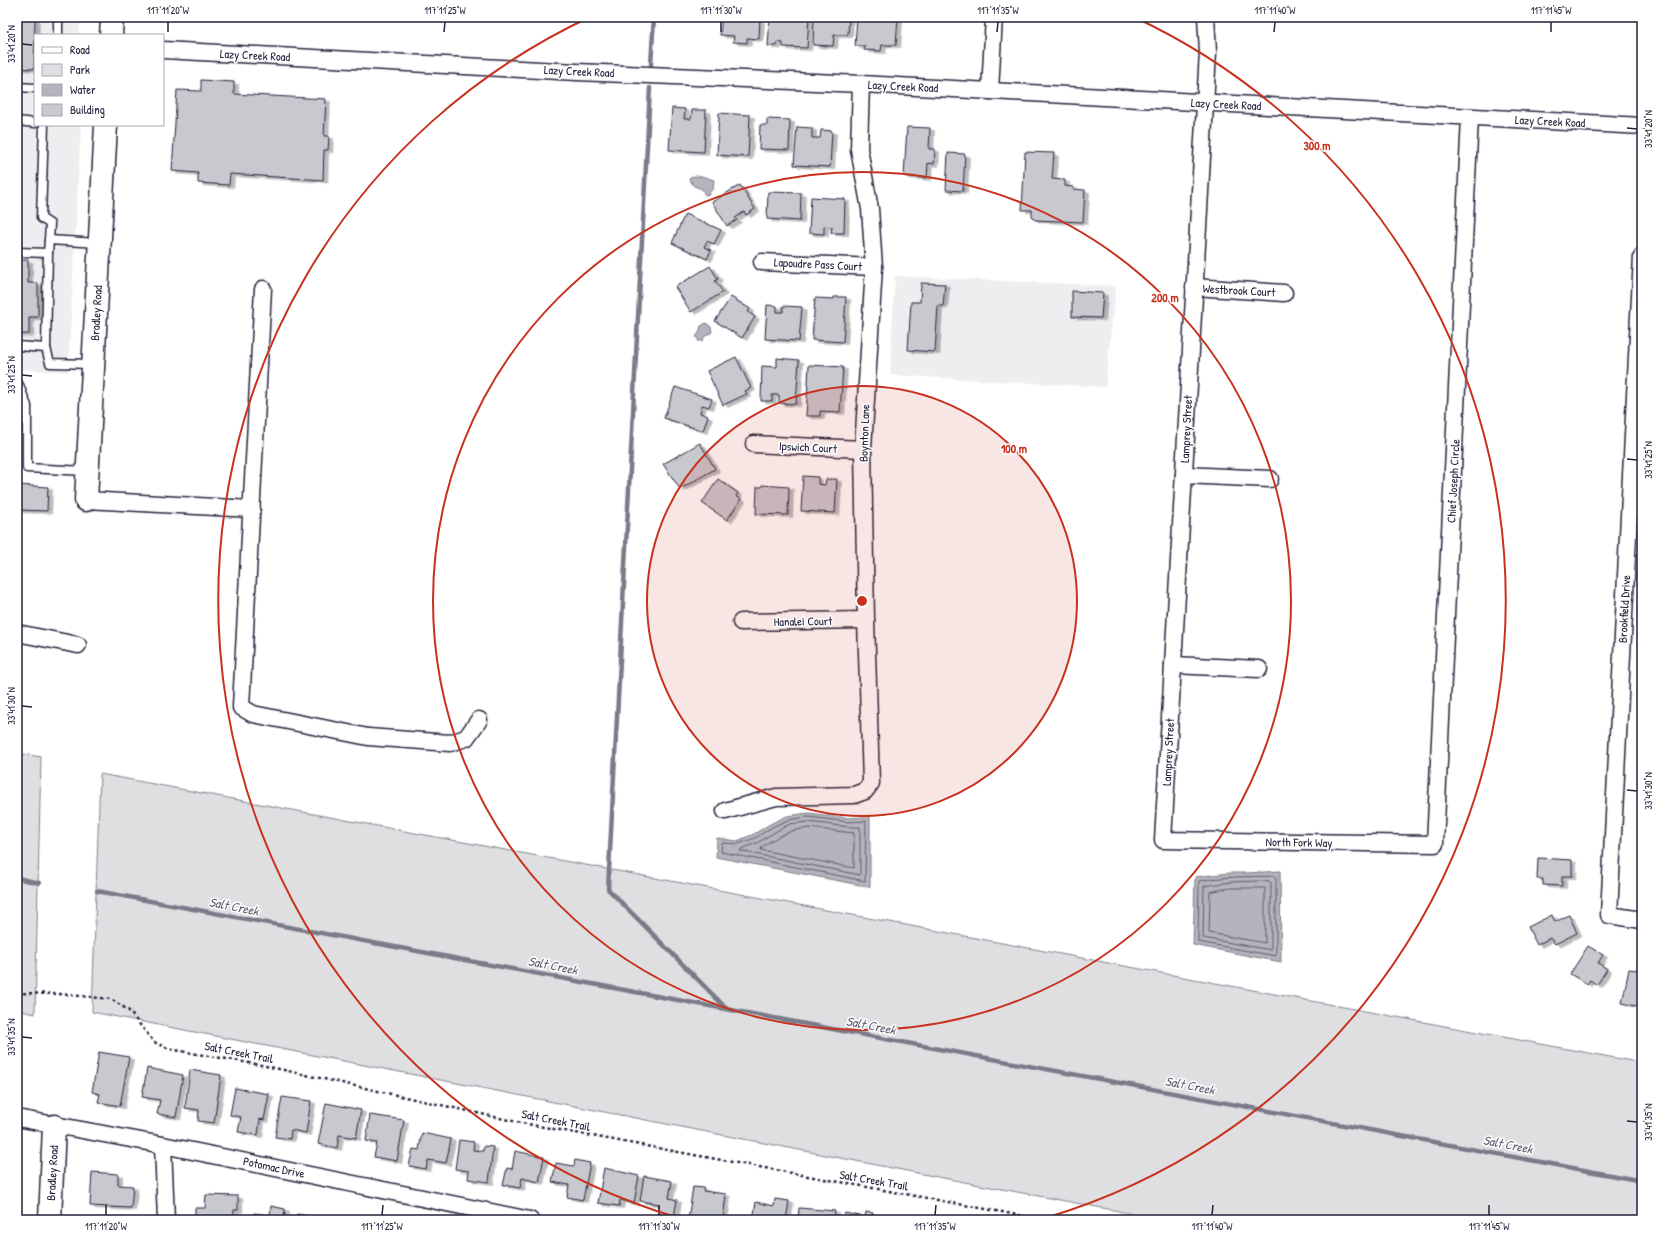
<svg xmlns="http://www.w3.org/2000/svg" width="1659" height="1237" viewBox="0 0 1659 1237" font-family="'Patrick Hand',sans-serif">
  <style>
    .built { fill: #eeeef1 }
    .green { fill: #dfdfe2; stroke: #80808e }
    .water { fill: #b4b4bc; stroke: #7a7a88 }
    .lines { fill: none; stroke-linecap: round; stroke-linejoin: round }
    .shore { stroke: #5c5c6f; stroke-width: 1 }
    .stream { stroke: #7a7a88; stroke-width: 4.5 }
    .building { fill: #c8c8cf; stroke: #22223b; filter: url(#shadow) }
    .lane-casing { stroke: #22223b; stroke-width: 11 }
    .street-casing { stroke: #22223b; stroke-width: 19 }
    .secondary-casing { stroke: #22223b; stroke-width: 25 }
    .path { stroke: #22223b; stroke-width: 2.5; stroke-dasharray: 3 3; stroke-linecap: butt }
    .lane { stroke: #fff; stroke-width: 8 }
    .street { stroke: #fff; stroke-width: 16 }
    .secondary { stroke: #fff; stroke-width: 22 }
    .ticks { fill: none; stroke: #22223b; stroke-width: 1.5 }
    .ring { fill: none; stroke: #c8321e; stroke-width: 2 }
    .labels { text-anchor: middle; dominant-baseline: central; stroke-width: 3; stroke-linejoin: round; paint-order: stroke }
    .street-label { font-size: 12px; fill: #22223b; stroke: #fff }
    .water-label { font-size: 13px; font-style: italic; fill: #5c5c6f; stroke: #fff }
    .centre { fill: #c8321e; stroke: #fff; stroke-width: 2 }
    .ring-label { font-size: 12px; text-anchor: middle; font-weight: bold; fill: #c8321e; stroke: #fff; stroke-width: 3; stroke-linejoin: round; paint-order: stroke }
    .neatline { fill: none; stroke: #22223b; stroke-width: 1.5 }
    .ticks-label { font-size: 10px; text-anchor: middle; fill: #22223b }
  </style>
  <defs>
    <filter id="shadow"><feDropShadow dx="4.5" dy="2.5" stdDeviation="0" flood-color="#0004"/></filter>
  </defs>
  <rect width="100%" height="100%" fill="#fff"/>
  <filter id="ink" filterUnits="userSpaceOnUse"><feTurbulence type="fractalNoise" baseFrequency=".025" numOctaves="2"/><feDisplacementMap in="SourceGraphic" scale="8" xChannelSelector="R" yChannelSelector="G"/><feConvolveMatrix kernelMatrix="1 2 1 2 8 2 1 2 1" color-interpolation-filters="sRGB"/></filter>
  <g filter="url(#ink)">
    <g class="built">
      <path d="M 17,17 L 80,17 L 79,35 L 35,35 L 35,125 L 81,125 L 68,372 L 17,369 Z"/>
      <path d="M 895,276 L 1116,286 L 1105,387 L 890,375 Z"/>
    </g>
    <g class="green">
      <path d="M 17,753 L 41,757 L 35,1014 L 17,1010 Z"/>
      <path d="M 100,774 L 1642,1063 L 1642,1220 L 1166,1220 L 938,1177 L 92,1012 Z"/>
    </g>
    <g class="water">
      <path d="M 696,176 L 705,177 L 714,180 L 713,189 L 709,192 L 710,194 L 705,195 L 702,189 L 694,186 L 689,179 L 691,177 Z"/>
      <path d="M 706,323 L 711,327 L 712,332 L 704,337 L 703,341 L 698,341 L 698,339 L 696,337 L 700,331 L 701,326 Z"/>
      <path d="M 808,813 L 850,818 L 870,816 L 870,887 L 716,857 L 717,838 L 737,841 L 754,834 L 770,824 L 787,816 Z"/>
      <path d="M 1280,871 L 1281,962 L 1193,945 L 1195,877 L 1230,873 L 1248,873 Z"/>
    </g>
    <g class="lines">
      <g class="shore">
        <path d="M 809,817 L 849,822 L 866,821 L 865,881 L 721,852 L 722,843 L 738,844 L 755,838 L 772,827 L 788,820 Z"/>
        <path d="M 809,822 L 849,827 L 860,827 L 860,875 L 740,851 L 741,849 L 757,843 L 775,832 L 790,824 Z"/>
        <path d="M 809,828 L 854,833 L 854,868 L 761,850 L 762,847 C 778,836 789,830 809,828 Z"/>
        <path d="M 1274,876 L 1276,878 L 1276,956 L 1198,942 L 1199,881 C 1224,876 1249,877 1274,876 Z"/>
        <path d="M 1269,881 L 1271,883 L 1271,950 L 1203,938 L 1204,886 L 1231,882 Z"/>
        <path d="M 1231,888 L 1265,888 L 1265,943 L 1209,933 L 1210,892 Z"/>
      </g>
      <g class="stream">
        <path d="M 651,64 L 654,17"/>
        <path d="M 650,88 L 608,889 L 727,1009"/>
        <path d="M 17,878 L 39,883"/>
        <path d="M 97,891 L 1642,1181"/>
      </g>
    </g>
    <g class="building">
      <path d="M 17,17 L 35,17 L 34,69 L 17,68 Z"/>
      <path d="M 722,17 L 760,17 L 759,39 L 747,38 L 747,43 L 733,42 L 734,36 L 720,35 Z"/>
      <path d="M 770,17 L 809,17 L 807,48 L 783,47 L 783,43 L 777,42 L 777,46 L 768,46 Z"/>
      <path d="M 814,17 L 849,17 L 848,35 L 834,35 L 833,46 L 813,45 Z"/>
      <path d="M 857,17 L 898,17 L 896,45 L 882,45 L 881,51 L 864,50 L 865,46 L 855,46 Z"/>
      <path d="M 201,80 L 234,82 L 234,94 L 326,99 L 324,136 L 329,136 L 328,150 L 324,150 L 323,180 L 230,174 L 229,185 L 198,183 L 198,173 L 172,171 L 177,90 L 201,91 Z"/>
      <path d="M 672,108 L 685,109 L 684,119 L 691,119 L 692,110 L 706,110 L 704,152 L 669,150 Z"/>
      <path d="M 719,113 L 750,115 L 748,157 L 717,155 Z"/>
      <path d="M 767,119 L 790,120 L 789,150 L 759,149 L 760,125 L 767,125 Z"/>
      <path d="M 797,127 L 812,128 L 812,138 L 820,138 L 821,130 L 832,131 L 830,167 L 794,165 Z"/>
      <path d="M 907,127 L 930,128 L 929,149 L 935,149 L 934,164 L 928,163 L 927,178 L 904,176 Z"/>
      <path d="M 1025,152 L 1054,153 L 1052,179 L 1065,180 L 1065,186 L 1073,187 L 1073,189 L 1085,190 L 1083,222 L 1035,220 L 1032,217 L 1032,210 L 1022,210 Z"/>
      <path d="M 948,153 L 965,154 L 963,191 L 946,190 Z"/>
      <path d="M 740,185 L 755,209 L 746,215 L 744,212 L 735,218 L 737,220 L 727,226 L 712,202 Z"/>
      <path d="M 768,192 L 801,193 L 800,221 L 767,219 Z"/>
      <path d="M 811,197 L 845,199 L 844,233 L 831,233 L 832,227 L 824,226 L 824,234 L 809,233 Z"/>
      <path d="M 685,214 L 721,230 L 714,244 L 707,241 L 704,247 L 711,250 L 707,259 L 672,243 Z"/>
      <path d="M 17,260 L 28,260 L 28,283 L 38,283 L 38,317 L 29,317 L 29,334 L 17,334 Z"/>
      <path d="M 710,266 L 718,279 L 715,281 L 723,292 L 691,312 L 675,287 Z"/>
      <path d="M 921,283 L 945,284 L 943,306 L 938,306 L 935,352 L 908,350 L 911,302 L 920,302 Z"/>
      <path d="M 1072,291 L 1103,293 L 1101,318 L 1072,317 Z"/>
      <path d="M 731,297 L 750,309 L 748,312 L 755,317 L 742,338 L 715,321 Z"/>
      <path d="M 834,297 L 846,297 L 843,342 L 812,340 L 815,298 L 834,299 Z"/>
      <path d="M 767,305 L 777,306 L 777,312 L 783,312 L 783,306 L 802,307 L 799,341 L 765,339 Z"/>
      <path d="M 736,357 L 751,388 L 745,391 L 747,394 L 723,405 L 707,371 Z"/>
      <path d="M 777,358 L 799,360 L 796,404 L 779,403 L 779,395 L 772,395 L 772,401 L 761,401 L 762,366 L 777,367 Z"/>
      <path d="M 809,365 L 843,367 L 840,412 L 820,411 L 820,416 L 806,416 Z"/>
      <path d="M 675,387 L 712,399 L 709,407 L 702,405 L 700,413 L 708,416 L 703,431 L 664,418 Z"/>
      <path d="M 700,443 L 715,469 L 680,489 L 663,464 Z"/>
      <path d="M 803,476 L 818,477 L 818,484 L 825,485 L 826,479 L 837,479 L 835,513 L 801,511 Z"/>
      <path d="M 718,479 L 738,493 L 736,496 L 741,499 L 727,520 L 702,503 Z"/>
      <path d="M 17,485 L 48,487 L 47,511 L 17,510 Z"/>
      <path d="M 762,485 L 789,487 L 788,515 L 756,514 L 757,487 L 762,487 Z"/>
      <path d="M 1538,858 L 1572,860 L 1572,876 L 1562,876 L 1562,886 L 1543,885 L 1543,879 L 1537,879 Z"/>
      <path d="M 1552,915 L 1555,922 L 1569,915 L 1577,933 L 1555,944 L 1550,938 L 1537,945 L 1528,927 Z"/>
      <path d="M 1588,946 L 1603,955 L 1598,963 L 1607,969 L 1597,985 L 1590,980 L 1587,984 L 1570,974 Z"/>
      <path d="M 1638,961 L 1642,962 L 1641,1007 L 1622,1003 L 1629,969 L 1637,970 Z"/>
      <path d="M 99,1052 L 129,1057 L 120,1106 L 98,1102 L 100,1094 L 92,1092 Z"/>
      <path d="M 147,1068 L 183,1075 L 176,1117 L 157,1114 L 160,1100 L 142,1097 Z"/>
      <path d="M 190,1070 L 221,1075 L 214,1123 L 198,1121 L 199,1110 L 185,1108 Z"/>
      <path d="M 235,1088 L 269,1094 L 264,1120 L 260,1119 L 258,1135 L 238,1132 L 241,1117 L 230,1115 Z"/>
      <path d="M 282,1097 L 311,1101 L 306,1133 L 291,1130 L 290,1139 L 275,1137 Z"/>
      <path d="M 326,1103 L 361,1110 L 356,1138 L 339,1135 L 337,1148 L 318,1144 Z"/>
      <path d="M 370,1115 L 404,1120 L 397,1161 L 374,1157 L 377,1143 L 366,1141 Z"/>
      <path d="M 422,1133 L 451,1139 L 446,1163 L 428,1160 L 426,1169 L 409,1166 L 413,1149 L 419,1150 Z"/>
      <path d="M 459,1140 L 474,1142 L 473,1150 L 483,1151 L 484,1146 L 493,1147 L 489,1182 L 468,1179 L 469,1171 L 455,1169 Z"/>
      <path d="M 515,1151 L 544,1157 L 539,1182 L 522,1178 L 520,1188 L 503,1185 L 507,1168 L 512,1169 Z"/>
      <path d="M 575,1160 L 590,1163 L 583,1200 L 567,1197 L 569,1185 L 552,1182 L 556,1163 L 574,1166 Z"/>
      <path d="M 604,1168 L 639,1176 L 634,1203 L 620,1200 L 619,1206 L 598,1203 Z"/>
      <path d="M 92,1172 L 118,1174 L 118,1185 L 133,1186 L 131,1208 L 90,1206 Z"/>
      <path d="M 644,1176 L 672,1181 L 669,1198 L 677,1200 L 674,1217 L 658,1214 L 659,1204 L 640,1201 Z"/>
      <path d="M 693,1187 L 704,1188 L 703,1191 L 726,1194 L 723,1220 L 709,1218 L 709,1220 L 688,1220 Z"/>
      <path d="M 206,1195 L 238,1196 L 238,1210 L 234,1210 L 233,1220 L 195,1220 L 195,1208 L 205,1208 Z"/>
      <path d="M 775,1199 L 789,1201 L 786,1220 L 753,1220 L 756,1202 L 774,1206 Z"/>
      <path d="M 271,1206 L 285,1209 L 284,1220 L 253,1220 L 254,1213 L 270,1215 Z"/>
      <path d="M 799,1208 L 835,1211 L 834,1220 L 798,1220 Z"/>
      <path d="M 866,1212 L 873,1213 L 872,1220 L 843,1220 L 845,1213 L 865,1217 Z"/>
      <path d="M 297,1214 L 325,1219 L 325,1220 L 296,1220 Z"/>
    </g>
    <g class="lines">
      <defs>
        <g id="lane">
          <path d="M 58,35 L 58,17"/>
          <path d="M 17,87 L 35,88"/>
          <path d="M 17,121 L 35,123"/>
          <path d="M 44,125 L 41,218 L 50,224 L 49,240"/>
          <path d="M 17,252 L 48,253 L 49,240 L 99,243"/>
          <path d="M 17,346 L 46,348 L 50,363 L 92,364"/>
          <path d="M 46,348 L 48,253"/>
          <path d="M 17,384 L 19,385 L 27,406 L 27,468 L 86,471"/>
        </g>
        <g id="street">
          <path d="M 1206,17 L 1208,52 L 1163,840 L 1435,844 L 1470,117"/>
          <path d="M 163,50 L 577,72 L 861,84 L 1642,126"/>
          <path d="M 990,91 L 994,17"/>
          <path d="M 1642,256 L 1609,915 L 1642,920"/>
          <path d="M 762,262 L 874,267"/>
          <path d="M 1194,287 L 1284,293"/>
          <path d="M 263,289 L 241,707 L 253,714 L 368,737 L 450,743 L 466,738 L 479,720"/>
          <path d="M 754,444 L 863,449"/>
          <path d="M 1184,475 L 1270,479"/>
          <path d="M 86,500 L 252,509"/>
          <path d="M 741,622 L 866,620"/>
          <path d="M 17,633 L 78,645"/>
          <path d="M 1173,665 L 1259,669"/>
          <path d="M 725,811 L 776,797 L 854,795 L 865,791 L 871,783 L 866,620 L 863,449 L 874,267 L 870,209 L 859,149 L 861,84"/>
          <path d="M 17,1118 L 163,1145 L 530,1220"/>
          <path d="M 163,1145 L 166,1220"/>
        </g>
        <g id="secondary">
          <path d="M 111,35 L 112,17"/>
          <path d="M 86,500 L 106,125"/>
          <path d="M 50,1220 L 54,1126"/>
        </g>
      </defs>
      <use href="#lane" class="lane-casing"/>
      <use href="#street" class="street-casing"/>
      <use href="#secondary" class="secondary-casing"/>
      <path class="path" d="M 17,993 L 60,994 L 111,999 L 128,1010 L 154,1042 L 169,1049 L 261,1065 L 522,1123 L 1045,1220"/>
      <use href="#lane" class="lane"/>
      <use href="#street" class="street"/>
      <use href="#secondary" class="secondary"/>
    </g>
  </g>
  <path class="ticks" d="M 168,32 L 168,22M 444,32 L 445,22M 721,32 L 721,22M 997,32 L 998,22M 1274,32 L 1275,22M 1551,32 L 1551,22M 22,44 L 32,45M 1627,128 L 1637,129M 22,375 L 32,376M 1627,459 L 1637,460M 22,706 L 32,707M 1627,790 L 1637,791M 22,1037 L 32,1038M 1627,1121 L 1637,1122M 106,1215 L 106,1205M 382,1215 L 383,1205M 659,1215 L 659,1205M 935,1215 L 936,1205M 1212,1215 L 1213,1205M 1489,1215 L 1489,1205"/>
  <circle cx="862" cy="601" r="215" fill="#c8321e" fill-opacity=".12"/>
  <g class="ring">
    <circle cx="862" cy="601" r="215"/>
    <circle cx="862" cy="601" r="429"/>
    <path d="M679 1218A644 644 0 0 1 590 17M1134 17A644 644 0 0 1 1045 1218"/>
  </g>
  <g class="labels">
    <g class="street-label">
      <text transform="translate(255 55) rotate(3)">Lazy Creek Road</text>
      <text transform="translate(579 71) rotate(3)">Lazy Creek Road</text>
      <text transform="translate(903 86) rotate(3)">Lazy Creek Road</text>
      <text transform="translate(1226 104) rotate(3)">Lazy Creek Road</text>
      <text transform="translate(1550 121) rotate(3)">Lazy Creek Road</text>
      <text transform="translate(818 264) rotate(3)">Lapoudre Pass Court</text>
      <text transform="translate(1239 290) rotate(3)">Westbrook Court</text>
      <text transform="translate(96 313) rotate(-87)">Bradley Road</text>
      <text transform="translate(1186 429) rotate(-87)">Lamprey Street</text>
      <text transform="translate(864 433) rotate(-88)">Boynton Lane</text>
      <text transform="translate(808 447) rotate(3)">Ipswich Court</text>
      <text transform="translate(1453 481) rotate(-87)">Chief Joseph Circle</text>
      <text transform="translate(1624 609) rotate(-87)">Brookfield Drive</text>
      <text transform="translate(803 621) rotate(-1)">Hanalei Court</text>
      <text transform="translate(1168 752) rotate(-87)">Lamprey Street</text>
      <text transform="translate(1299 842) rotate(1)">North Fork Way</text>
      <text transform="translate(239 1052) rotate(11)">Salt Creek Trail</text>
      <text transform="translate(556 1120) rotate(11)">Salt Creek Trail</text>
      <text transform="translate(274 1167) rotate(12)">Potomac Drive</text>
      <text transform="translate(52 1173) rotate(-87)">Bradley Road</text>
      <text transform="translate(874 1180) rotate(10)">Salt Creek Trail</text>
    </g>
    <g class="water-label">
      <text transform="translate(234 906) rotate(11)">Salt Creek</text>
      <text transform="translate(553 965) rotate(11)">Salt Creek</text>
      <text transform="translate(871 1025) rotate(11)">Salt Creek</text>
      <text transform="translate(1190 1085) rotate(11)">Salt Creek</text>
      <text transform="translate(1508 1144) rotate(11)">Salt Creek</text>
    </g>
  </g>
  <circle cx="862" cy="601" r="6" class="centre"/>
  <g class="ring-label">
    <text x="1317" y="150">300 m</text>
    <text x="1165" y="302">200 m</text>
    <text x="1014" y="453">100 m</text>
  </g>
  <rect width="1659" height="1237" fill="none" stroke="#fff" stroke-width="44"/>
  <rect x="34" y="34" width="130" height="92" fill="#ffffff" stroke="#a7a7b1"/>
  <rect x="42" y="47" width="20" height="6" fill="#ffffff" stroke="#a7a7b1"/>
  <text x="70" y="54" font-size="12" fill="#22223b">Road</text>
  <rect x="42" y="64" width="20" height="12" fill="#dfdfe2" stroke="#a7a7b1"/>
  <text x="70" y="74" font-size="12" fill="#22223b">Park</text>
  <rect x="42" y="84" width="20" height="12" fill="#b4b4bc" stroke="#a7a7b1"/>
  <text x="70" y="94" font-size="12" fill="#22223b">Water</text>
  <rect x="42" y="104" width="20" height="12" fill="#c8c8cf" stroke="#a7a7b1"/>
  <text x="70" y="114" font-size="12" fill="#22223b">Building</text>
  <rect x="22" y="22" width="1615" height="1193" class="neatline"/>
  <g class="ticks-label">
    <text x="168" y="14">117°11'20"W</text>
    <text x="445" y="14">117°11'25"W</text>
    <text x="721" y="14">117°11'30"W</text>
    <text x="998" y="14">117°11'35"W</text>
    <text x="1275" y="14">117°11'40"W</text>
    <text x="1551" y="14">117°11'45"W</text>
    <text transform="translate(11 44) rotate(-90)" y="4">33°41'20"N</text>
    <text transform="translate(1648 129) rotate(-90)" y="4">33°41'20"N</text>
    <text transform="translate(11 375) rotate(-90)" y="4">33°41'25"N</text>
    <text transform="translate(1648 460) rotate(-90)" y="4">33°41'25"N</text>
    <text transform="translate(11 706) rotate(-90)" y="4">33°41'30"N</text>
    <text transform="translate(1648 791) rotate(-90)" y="4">33°41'30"N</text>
    <text transform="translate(11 1037) rotate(-90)" y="4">33°41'35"N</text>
    <text transform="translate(1648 1122) rotate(-90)" y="4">33°41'35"N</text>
    <text x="106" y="1230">117°11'20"W</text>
    <text x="382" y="1230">117°11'25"W</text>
    <text x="659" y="1230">117°11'30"W</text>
    <text x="935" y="1230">117°11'35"W</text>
    <text x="1212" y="1230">117°11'40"W</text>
    <text x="1489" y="1230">117°11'45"W</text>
  </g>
</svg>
